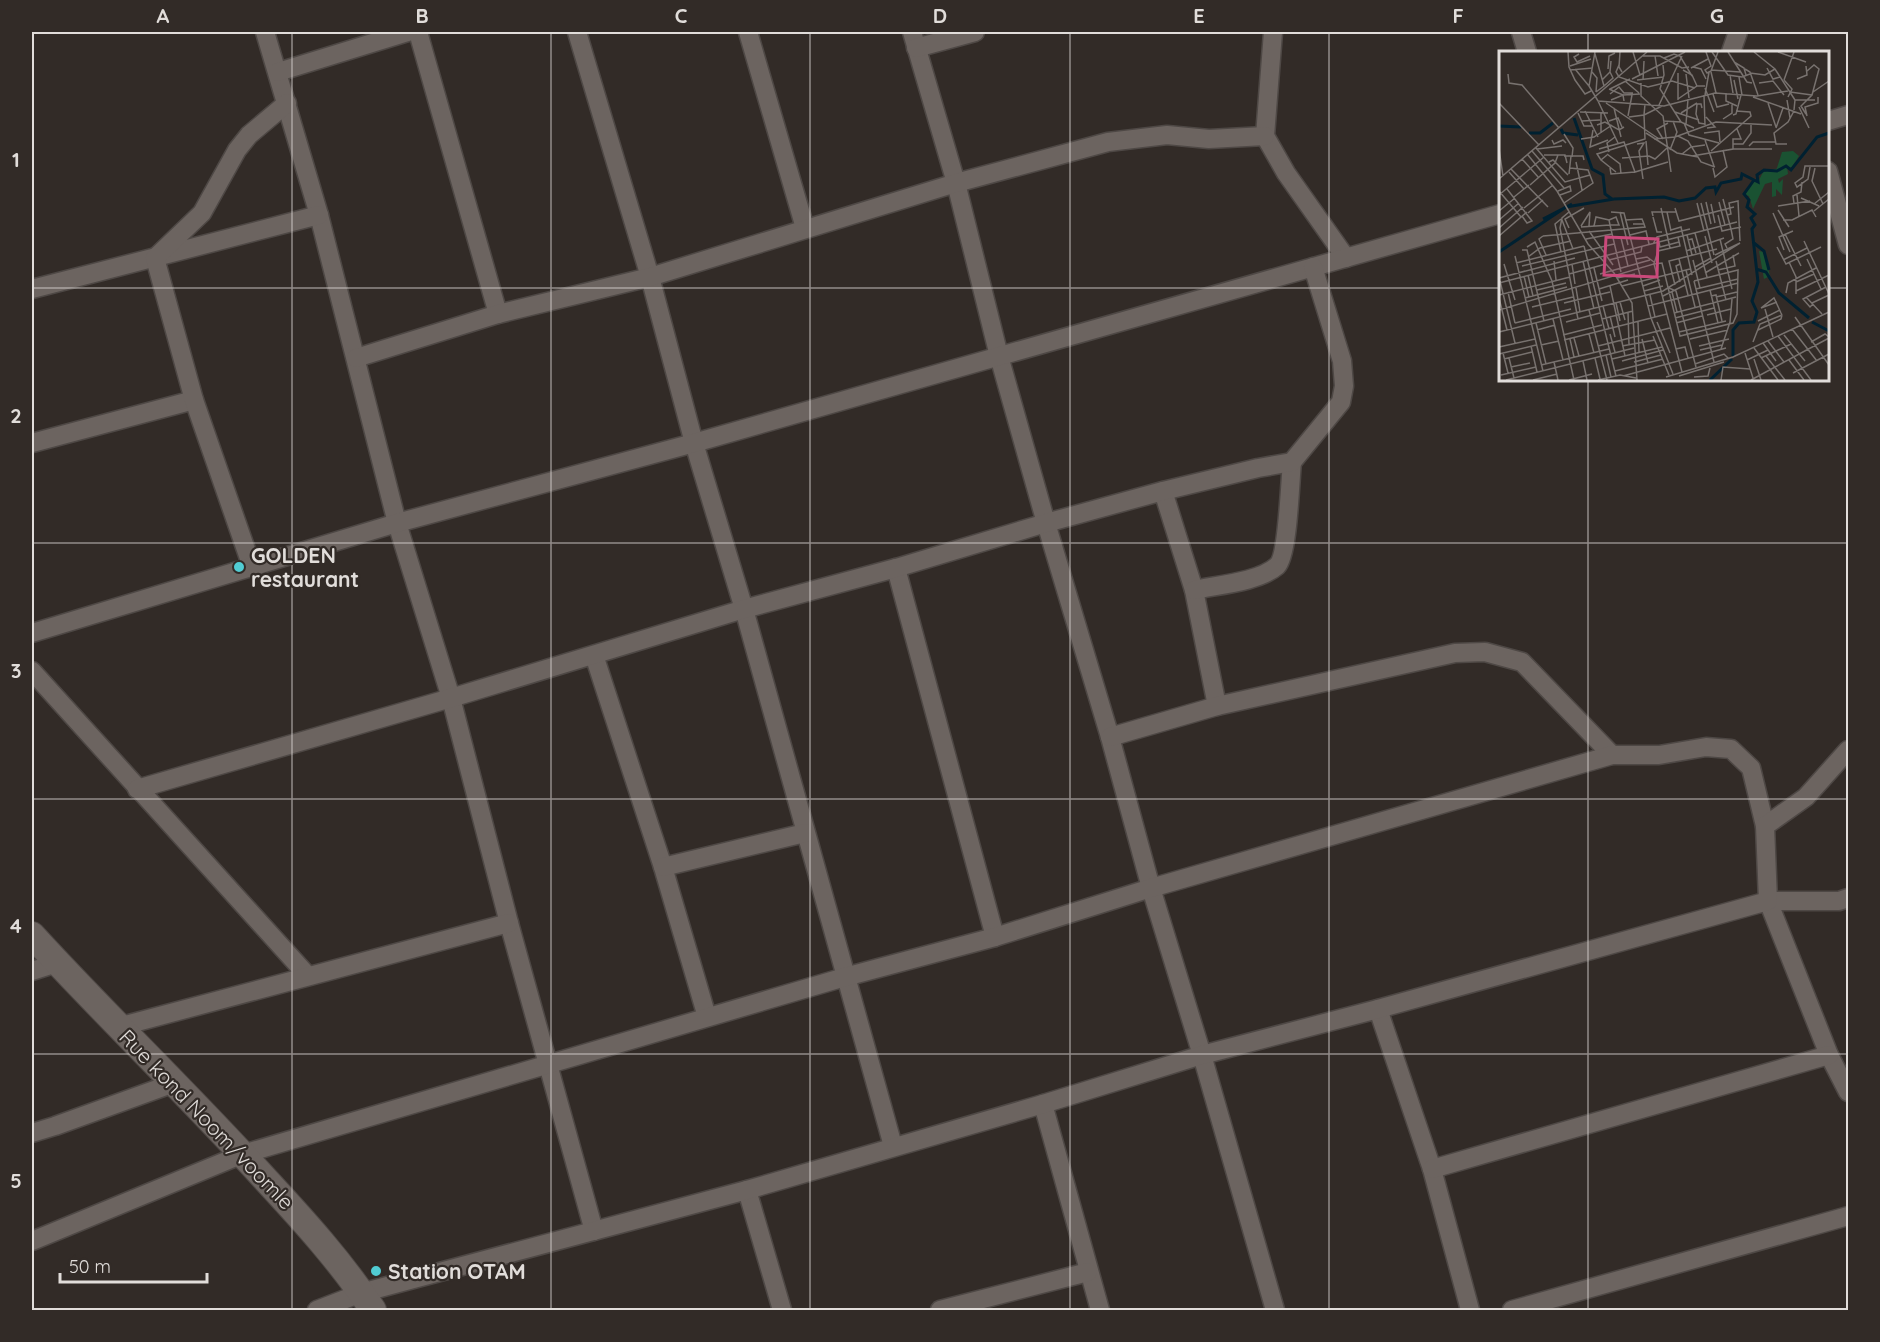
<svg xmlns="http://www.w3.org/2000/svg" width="1880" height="1342" viewBox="0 0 1880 1342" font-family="Quicksand,sans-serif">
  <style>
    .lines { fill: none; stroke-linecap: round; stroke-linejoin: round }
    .street-casing { stroke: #4e4845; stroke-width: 21 }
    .secondary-casing { stroke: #4e4845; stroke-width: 28 }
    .street { stroke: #6c6460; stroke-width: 18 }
    .secondary { stroke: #6c6460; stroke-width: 26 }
    .grid { fill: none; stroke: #e1ddda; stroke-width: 1.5; stroke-opacity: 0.55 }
    .poi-dot { fill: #51ccd3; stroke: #322b27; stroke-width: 2 }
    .labels { text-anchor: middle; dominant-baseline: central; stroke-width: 4.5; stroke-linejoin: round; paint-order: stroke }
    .poi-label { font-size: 21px; font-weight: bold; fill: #e1ddda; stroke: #322b27; text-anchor: start }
    .street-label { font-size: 21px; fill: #e1ddda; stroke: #322b27 }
    .inset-river { fill: none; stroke: #002131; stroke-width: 3 }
    .inset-road { fill: none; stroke: #78726f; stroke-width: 1.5 }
    .view { fill: #ca497b; fill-opacity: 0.15; stroke: #ca497b; stroke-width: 3 }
    .inset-edge { fill: none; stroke: #e1ddda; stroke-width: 3 }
    .neatline { fill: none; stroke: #e1ddda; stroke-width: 2 }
    .grid-label { font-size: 20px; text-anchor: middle; font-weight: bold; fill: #e1ddda }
  </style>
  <rect width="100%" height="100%" fill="#322b27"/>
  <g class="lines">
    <defs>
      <g id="street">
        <path d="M 265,32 L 319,215 L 397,523 L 451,698 L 509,923 L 594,1231"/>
        <path d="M 418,32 L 498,314"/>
        <path d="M 577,32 L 650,277 L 694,443 L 744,609 L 893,1146"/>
        <path d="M 748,32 L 805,228"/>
        <path d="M 912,32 L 956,183 L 999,356 L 1046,523 L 1110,737 L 1151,888 L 1202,1055 L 1275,1310"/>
        <path d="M 1273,32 L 1265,136 L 1286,173 L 1346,258"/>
        <path d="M 1521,32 L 1527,52"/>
        <path d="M 916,48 L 975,32"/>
        <path d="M 1731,52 L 1738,32"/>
        <path d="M 278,72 L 408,32"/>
        <path d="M 1828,121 L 1848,115"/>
        <path d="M 1828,171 L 1848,245"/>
        <path d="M 32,289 L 319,215"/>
        <path d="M 356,358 L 498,314 L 650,277 L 956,183 L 1108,142 L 1167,135 L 1209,139 L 1265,136"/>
        <path d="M 32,443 L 194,400"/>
        <path d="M 1163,491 L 1194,590 L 1217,706"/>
        <path d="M 252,567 L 194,400 L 155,258 L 202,213 L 237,150 L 249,135 L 287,103"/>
        <path d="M 896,568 L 995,937"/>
        <path d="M 1194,590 C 1217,585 1259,582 1277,566 C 1288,556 1290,481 1292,462"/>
        <path d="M 32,633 L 397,523 L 694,443 L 1500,214"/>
        <path d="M 594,655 L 663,867 L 707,1017"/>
        <path d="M 32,671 L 307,975"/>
        <path d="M 1110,737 L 1217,706 L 1455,653 L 1485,652 L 1522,662 L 1612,755"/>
        <path d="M 137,789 L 451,698 L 744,609 L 896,568 L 1046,523 L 1163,491 L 1258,468 L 1292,462 L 1341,402 L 1344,386 L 1342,361 L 1313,267"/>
        <path d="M 663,867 L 805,833"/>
        <path d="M 1848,898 L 1839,901 L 1768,901 L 1829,1055 L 1848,1092"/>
        <path d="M 32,971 L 57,963"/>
        <path d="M 1378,1009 L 1432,1169 L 1470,1310"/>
        <path d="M 118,1027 L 509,923"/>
        <path d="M 1043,1104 L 1100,1310"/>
        <path d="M 32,1133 L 55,1126 L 174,1083"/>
        <path d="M 1432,1169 L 1829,1055"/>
        <path d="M 747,1190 L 782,1310"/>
        <path d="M 32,1241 L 243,1154 L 845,977 L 995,937 L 1151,888 L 1612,755 L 1659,755 L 1706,747 L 1731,749 L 1751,768 L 1765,826"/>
        <path d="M 317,1310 L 361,1293 L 747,1190 L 1043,1104 L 1202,1055 L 1378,1009 L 1768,901 L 1765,826 L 1806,797 L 1848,750"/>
        <path d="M 940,1310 L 1088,1272"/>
        <path d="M 1512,1310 L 1848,1216"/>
      </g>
      <path id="secondary" d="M 32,935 C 108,1018 190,1096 266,1180 C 304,1221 342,1263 373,1310"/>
    </defs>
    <use href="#street" class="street-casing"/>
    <use href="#secondary" class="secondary-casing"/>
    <use href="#street" class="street"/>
    <use href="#secondary" class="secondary"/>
  </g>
  <path class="grid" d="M 292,32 L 292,1310M 551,32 L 551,1310M 810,32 L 810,1310M 1070,32 L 1070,1310M 1329,32 L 1329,1310M 1588,32 L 1588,52M 32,288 L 1500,288M 1828,288 L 1848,288M 1588,380 L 1588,1310M 32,543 L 1848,543M 32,799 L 1848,799M 32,1054 L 1848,1054"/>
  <g class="poi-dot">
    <circle cx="239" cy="567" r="6"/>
    <circle cx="376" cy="1271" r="6"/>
  </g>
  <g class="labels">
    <g class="poi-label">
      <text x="251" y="555">GOLDEN<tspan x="251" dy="24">restaurant</tspan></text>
      <text x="388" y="1271">Station OTAM</text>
    </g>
    <g class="street-label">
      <text transform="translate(207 1119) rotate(46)">Rue kond Noom/voomle</text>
    </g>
  </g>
  <g transform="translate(1499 51)">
    <rect width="330" height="330" fill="#322b27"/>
    <path d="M 283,101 L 294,100 L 300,105 L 293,116 L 277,120 ZM 288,115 L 289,123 L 279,128 L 280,132 L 284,128 L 283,144 L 277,138 L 277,145 L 273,146 L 273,131 L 266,133 L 254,158 L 250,145 L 245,144 L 254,130 L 259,131 L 264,121 ZM 260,200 L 265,201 L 271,225 L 265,228 Z" fill="#1a5232"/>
    <path class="inset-river" d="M 75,67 L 93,118 L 104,124 L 106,143 L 113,148M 0,75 L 22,76M 62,78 L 64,82 L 79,84M 30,82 L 41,82 L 54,72M 115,148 L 165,146 L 180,150 L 196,147 L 207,137 L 216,136 L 217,141 L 222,132 L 242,128 L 243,123 L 259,131 L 258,124 L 265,119 L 278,120 L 287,115 L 292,119 L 318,86 L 330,82M 44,168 L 73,153M 255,192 L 265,200 L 270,219M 0,201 L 67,156 L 115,148M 257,218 L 267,221 L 280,242 L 310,267M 313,271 L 330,280M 234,305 L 234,279 L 240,272 L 255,271 L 258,261 L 253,250 L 259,231 L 253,178 L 256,174 L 252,167 L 256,163 L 248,156 L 250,149 L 245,143 L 255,129M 211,329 L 233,308"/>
    <path class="inset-road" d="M 69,1 L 70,16 L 76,29 L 86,43 L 92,40M 96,1 L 90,35 L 99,50 L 165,55 L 216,42 L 258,45 L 289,40M 121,1 L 120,16 L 123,21M 134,1 L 141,24M 207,1 L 212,15 L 206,19 L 208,22 L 212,20 L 219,1M 213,1 L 229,24 L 243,26 L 251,23M 229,1 L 248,31 L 253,32M 255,1 L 276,18 L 296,49 L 295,59M 279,1 L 307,11M 80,3 L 75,6 L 78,11 L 91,5M 96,3 L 105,35 L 97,41M 144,5 L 161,5 L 183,17 L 190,16M 156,5 L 159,25M 165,7 L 175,3 L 181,5 L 193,25M 235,11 L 245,17 L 247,24M 120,14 L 117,21 L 120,26 L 149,36 L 173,30 L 196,37M 164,14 L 165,24 L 161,38 L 182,71M 71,15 L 92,8M 194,16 L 202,18 L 207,28M 192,17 L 209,8M 268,17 L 274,28 L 281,26M 76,18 L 90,35M 109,18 L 110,5 L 116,2M 246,18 L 251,21 L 259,44M 71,19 L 94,17M 184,19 L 193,24 L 198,35M 212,19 L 241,21M 93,21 L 98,27 L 97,41M 212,21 L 217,42M 251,22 L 266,24 L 276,18M 9,23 L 10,32 L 23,34 L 60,77M 187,23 L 190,47M 231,24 L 234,42M 240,26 L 243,44M 133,28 L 186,1M 298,28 L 308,24 L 307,15M 103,29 L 111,21 L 112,10M 138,29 L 165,26M 144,29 L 145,10M 235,29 L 239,48M 285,29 L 295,1M 285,29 L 293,38 L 289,46M 126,30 L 140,42M 142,32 L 142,45 L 164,65 L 172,121M 260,32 L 274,30 L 285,44M 105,35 L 114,27 L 111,21M 206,37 L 215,61M 110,38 L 124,44 L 141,43M 111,38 L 131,28M 291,41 L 313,44M 314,41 L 330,30M 227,42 L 227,50 L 238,55M 111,43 L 120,36 L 125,42 L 134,42M 214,43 L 218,56 L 230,53M 205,44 L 206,74M 206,44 L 210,21M 254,46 L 302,63M 179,48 L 198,35 L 206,35M 112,49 L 124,44 L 125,50M 179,49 L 179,22M 288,49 L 291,67M 296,49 L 316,49M 99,50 L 119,92M 0,52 L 40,94M 107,52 L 160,88M 269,52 L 277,76M 160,54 L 183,5M 300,56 L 310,77M 115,57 L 122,86M 203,57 L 202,53 L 198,53 L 197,63 L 200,72 L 206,73M 86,60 L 99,86M 81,61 L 109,62M 176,61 L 200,69M 79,62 L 85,75 L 93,75M 182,62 L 198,52M 307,63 L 302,55 L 313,44 L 320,18 L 315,14 L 308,20M 234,64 L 237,63 L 242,44M 129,65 L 133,44M 308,65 L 306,56 L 319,52 L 319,46M 130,66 L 145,64 L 146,53M 207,66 L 216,76 L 208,77M 224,68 L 233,62 L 233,52M 83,70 L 101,69M 110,70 L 119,67 L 123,76M 164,70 L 182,71 L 195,77M 185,72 L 190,84 L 220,92M 187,73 L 189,48M 98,74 L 106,71 L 120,79 L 125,76M 277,77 L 284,57M 94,79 L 91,96 L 109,89M 102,82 L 102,62M 147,82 L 178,102 L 199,106M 205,82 L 220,80 L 221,91M 65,83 L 74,97 L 73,106M 179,85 L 189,90 L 202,111 L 216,116M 82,88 L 95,86 L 113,74M 155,88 L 176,86 L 217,71 L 273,74M 164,88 L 158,78 L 169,72M 53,89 L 55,93 L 64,89 L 67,92M 206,89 L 215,115M 147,90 L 149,114M 138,93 L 145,92 L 140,100 L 144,128M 234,93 L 244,93 L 252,82 L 252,74M 288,93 L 277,93 L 275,82 L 289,71 L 295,60M 250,95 L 254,91 L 276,91M 37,97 L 66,131 L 91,124M 0,98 L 4,125M 38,98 L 63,95M 100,98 L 125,91 L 136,121 L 169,111M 234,98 L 273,98M 171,99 L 178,81 L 174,70M 33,100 L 65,137M 212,100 L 252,65 L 251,61 L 237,60M 110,101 L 108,92 L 116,86M 108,103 L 121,113 L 122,123M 183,103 L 192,96 L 206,94M 29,104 L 58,140 L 89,193 L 115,222 L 133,252 L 138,329M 45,104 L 66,104 L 68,112M 108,104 L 102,109 L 117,121M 65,105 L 84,105 L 85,109M 193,105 L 234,98 L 234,88 L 242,88 L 238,78M 123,107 L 150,105 L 156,108 L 168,97M 23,108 L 40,127M 102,109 L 98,103 L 146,88 L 145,64 L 163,55M 50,111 L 54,109 L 69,124M 77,111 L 83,139M 311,116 L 309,128 L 298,136 L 296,132 L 304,126 L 306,115 L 330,115M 111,117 L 112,123 L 136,121M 214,117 L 216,126 L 228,116 L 224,99M 316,117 L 313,130 L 324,153M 12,118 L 49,156M 10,121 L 25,138M 70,123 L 72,105M 0,128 L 148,1M 31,134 L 56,112 L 59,104M 8,138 L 33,170 L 28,172 L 23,165M 0,140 L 22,166M 59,140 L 71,135 L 72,140 L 61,144M 0,144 L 45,106M 298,144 L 300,165M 15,146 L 30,134M 302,147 L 320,155M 207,151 L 212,173M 220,151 L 226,174M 65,152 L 94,132 L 89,119 L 71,117M 198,152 L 205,180M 202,152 L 215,204M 295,152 L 294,145 L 302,141 L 303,131M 212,153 L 216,172M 315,153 L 330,141M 279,155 L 311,150M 25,157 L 54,134M 162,157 L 171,197M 176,157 L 180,170 L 235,156M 279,159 L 290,176M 0,160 L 16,147M 315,160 L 330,148M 70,161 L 63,167 L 61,177 L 79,268M 112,161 L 125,162 L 152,267 L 174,323M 121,161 L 129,194M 168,161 L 172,180M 29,162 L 44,149M 274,162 L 291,201M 219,164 L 223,180 L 232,178 L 224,148M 228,164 L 232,163 L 230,152 L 239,150 L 241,190M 154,165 L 153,161 L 178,161M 154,166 L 158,181 L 163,181M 0,169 L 20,152M 63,169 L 74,198M 126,169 L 143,168 L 145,173M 284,169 L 293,169 L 313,159 L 317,166M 82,175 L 91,161 L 90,175M 95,175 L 97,166 L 110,169M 82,176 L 111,174 L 120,174 L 117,166 L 110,169 L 111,174 L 122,221M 0,177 L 24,156M 70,177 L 66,168 L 85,157M 172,179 L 182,176 L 193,224M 90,180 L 114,214M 196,182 L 208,226M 286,183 L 302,215M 131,184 L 147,180 L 150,193M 188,184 L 193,204M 0,185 L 28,161M 44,185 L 146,176 L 145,173 L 134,173M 44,185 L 40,188 L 47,204M 206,185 L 213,212M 122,187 L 129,215M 87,188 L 113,183M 221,188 L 233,238M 189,189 L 193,188 L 197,202M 305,190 L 330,243M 160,191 L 161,196 L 180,191M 154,193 L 158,186 L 191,178M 85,195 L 117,325M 28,196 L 36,191 L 53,230 L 75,329M 278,196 L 287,213 L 322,196M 228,197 L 226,193 L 234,188 L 232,178 L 242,176M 23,199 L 28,199 L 45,270M 285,199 L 280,186 L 294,180M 187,200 L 225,187M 62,201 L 56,173 L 62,168M 16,205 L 44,320M 29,206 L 41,197 L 72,190M 137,208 L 148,206 L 155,211M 180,208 L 189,244M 308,208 L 322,238M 110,209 L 142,201 L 143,195M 194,209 L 201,237M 284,209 L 308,197M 55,210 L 57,229M 84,210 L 95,258M 217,210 L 227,249M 290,211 L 297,226 L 297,243M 17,212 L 85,195M 5,213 L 16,249M 73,213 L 76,233M 23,215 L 115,193M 196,216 L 212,207M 95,217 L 103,250M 187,219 L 196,256M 219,219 L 236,215 L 234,204M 206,222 L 240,202M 70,223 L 107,213M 101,223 L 151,209M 29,224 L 34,245M 25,225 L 30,246M 0,227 L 76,207M 118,227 L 136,223M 1,230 L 16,292M 195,230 L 215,311M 181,231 L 177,215 L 181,213M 297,231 L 315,223M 0,232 L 238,171M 176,234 L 170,210 L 218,198M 111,235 L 126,305M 123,235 L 191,218M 144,235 L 161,229M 77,237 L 81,261M 170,237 L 177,240 L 197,316M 100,238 L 129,229M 197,238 L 239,228M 38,239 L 67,232M 211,239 L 219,272M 145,240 L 164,235M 297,240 L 330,224M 9,241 L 16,272M 173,241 L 178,261M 287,242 L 289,232 L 317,217M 0,244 L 71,226M 151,244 L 156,266M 164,245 L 186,234M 212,245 L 217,244 L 223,270M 217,246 L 238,241M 307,246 L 323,263M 0,247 L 8,279M 26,247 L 68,236M 121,251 L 126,269M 278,251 L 262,257 L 275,247 L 276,249 L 282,262 L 283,264M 65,252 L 111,241M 117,252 L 121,270M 313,252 L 330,244M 314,253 L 311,256 L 304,248 L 327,236M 104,255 L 110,278M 149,255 L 239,232M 33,256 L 74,246M 266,258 L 274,286M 0,259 L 155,213 L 159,200 L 181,195 L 179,186M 90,259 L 108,329M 129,261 L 130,294M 175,262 L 237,246M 208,264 L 232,258M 111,265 L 116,286M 296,266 L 330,314M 176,267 L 215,257M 54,268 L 64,309M 103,268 L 134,260M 259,270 L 281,259M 67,271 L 101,262M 139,271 L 140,301M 158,271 L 171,302M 16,272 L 72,258M 37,272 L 47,313M 177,272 L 203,265M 293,278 L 318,310M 38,279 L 56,274M 259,279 L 282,268 L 283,264M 0,281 L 164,240 L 241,192 L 216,204M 180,281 L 227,270M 90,283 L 95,302M 111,283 L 116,301M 64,284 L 103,274M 285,284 L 306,310M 154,285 L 170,324M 279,285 L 312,329M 75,287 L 80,305M 71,288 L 75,306M 143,288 L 149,312M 191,288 L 229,279M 65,289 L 168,263M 269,290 L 285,311M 254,291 L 261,273 L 283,264M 312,291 L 326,283 L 330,286M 264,292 L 277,310M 42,294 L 60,290M 32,295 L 38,321M 99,295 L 171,277M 123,295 L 156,289M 200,295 L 230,288M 0,296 L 36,288M 255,297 L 279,329M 177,298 L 186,296 L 189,307M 222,298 L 231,271 L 233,248M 201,299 L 223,294M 4,302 L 9,322M 246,302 L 254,327M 0,303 L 37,294M 107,304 L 112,326M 267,305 L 286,329M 10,307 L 15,327M 96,307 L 101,328M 262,307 L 292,293M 5,308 L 33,301M 113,308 L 163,296M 255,308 L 262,329M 248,309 L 269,299M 290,309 L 305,329M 84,310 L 88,329M 123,310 L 164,299M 55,311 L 59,329M 135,311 L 162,304M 196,313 L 225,303 L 229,307M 42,314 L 110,298M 12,316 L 31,312M 116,320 L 164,308M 183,321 L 155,213 L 163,212 L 181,285 L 234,272 L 238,263 L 239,219 L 195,230M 294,322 L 330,303M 2,324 L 37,316M 124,325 L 227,297M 180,325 L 225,311M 167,326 L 234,306 L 330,261M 195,326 L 209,325 L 211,317M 7,329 L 135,297M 34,329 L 58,323M 70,329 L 93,323M 99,329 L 121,324 L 137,327M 222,329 L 224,316 L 251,318M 252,329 L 330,287"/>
    <path class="view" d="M 107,186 L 159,188 L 158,226 L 105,224 Z"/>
    <rect width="330" height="330" class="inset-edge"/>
  </g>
  <rect width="1880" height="1342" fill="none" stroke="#322b27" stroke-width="66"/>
  <path d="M60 1273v9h147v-9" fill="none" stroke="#e1ddda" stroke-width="3"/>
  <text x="69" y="1273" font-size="18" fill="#e1ddda" stroke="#322b27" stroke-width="4.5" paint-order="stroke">50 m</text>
  <rect x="33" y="33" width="1814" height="1276" class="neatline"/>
  <g class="grid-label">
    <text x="163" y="23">A</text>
    <text x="422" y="23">B</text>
    <text x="681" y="23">C</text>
    <text x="940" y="23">D</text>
    <text x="1199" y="23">E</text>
    <text x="1458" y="23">F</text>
    <text x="1717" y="23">G</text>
    <text x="16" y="167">1</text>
    <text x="16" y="423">2</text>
    <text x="16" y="678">3</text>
    <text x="16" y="933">4</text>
    <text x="16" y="1188">5</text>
  </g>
</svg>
